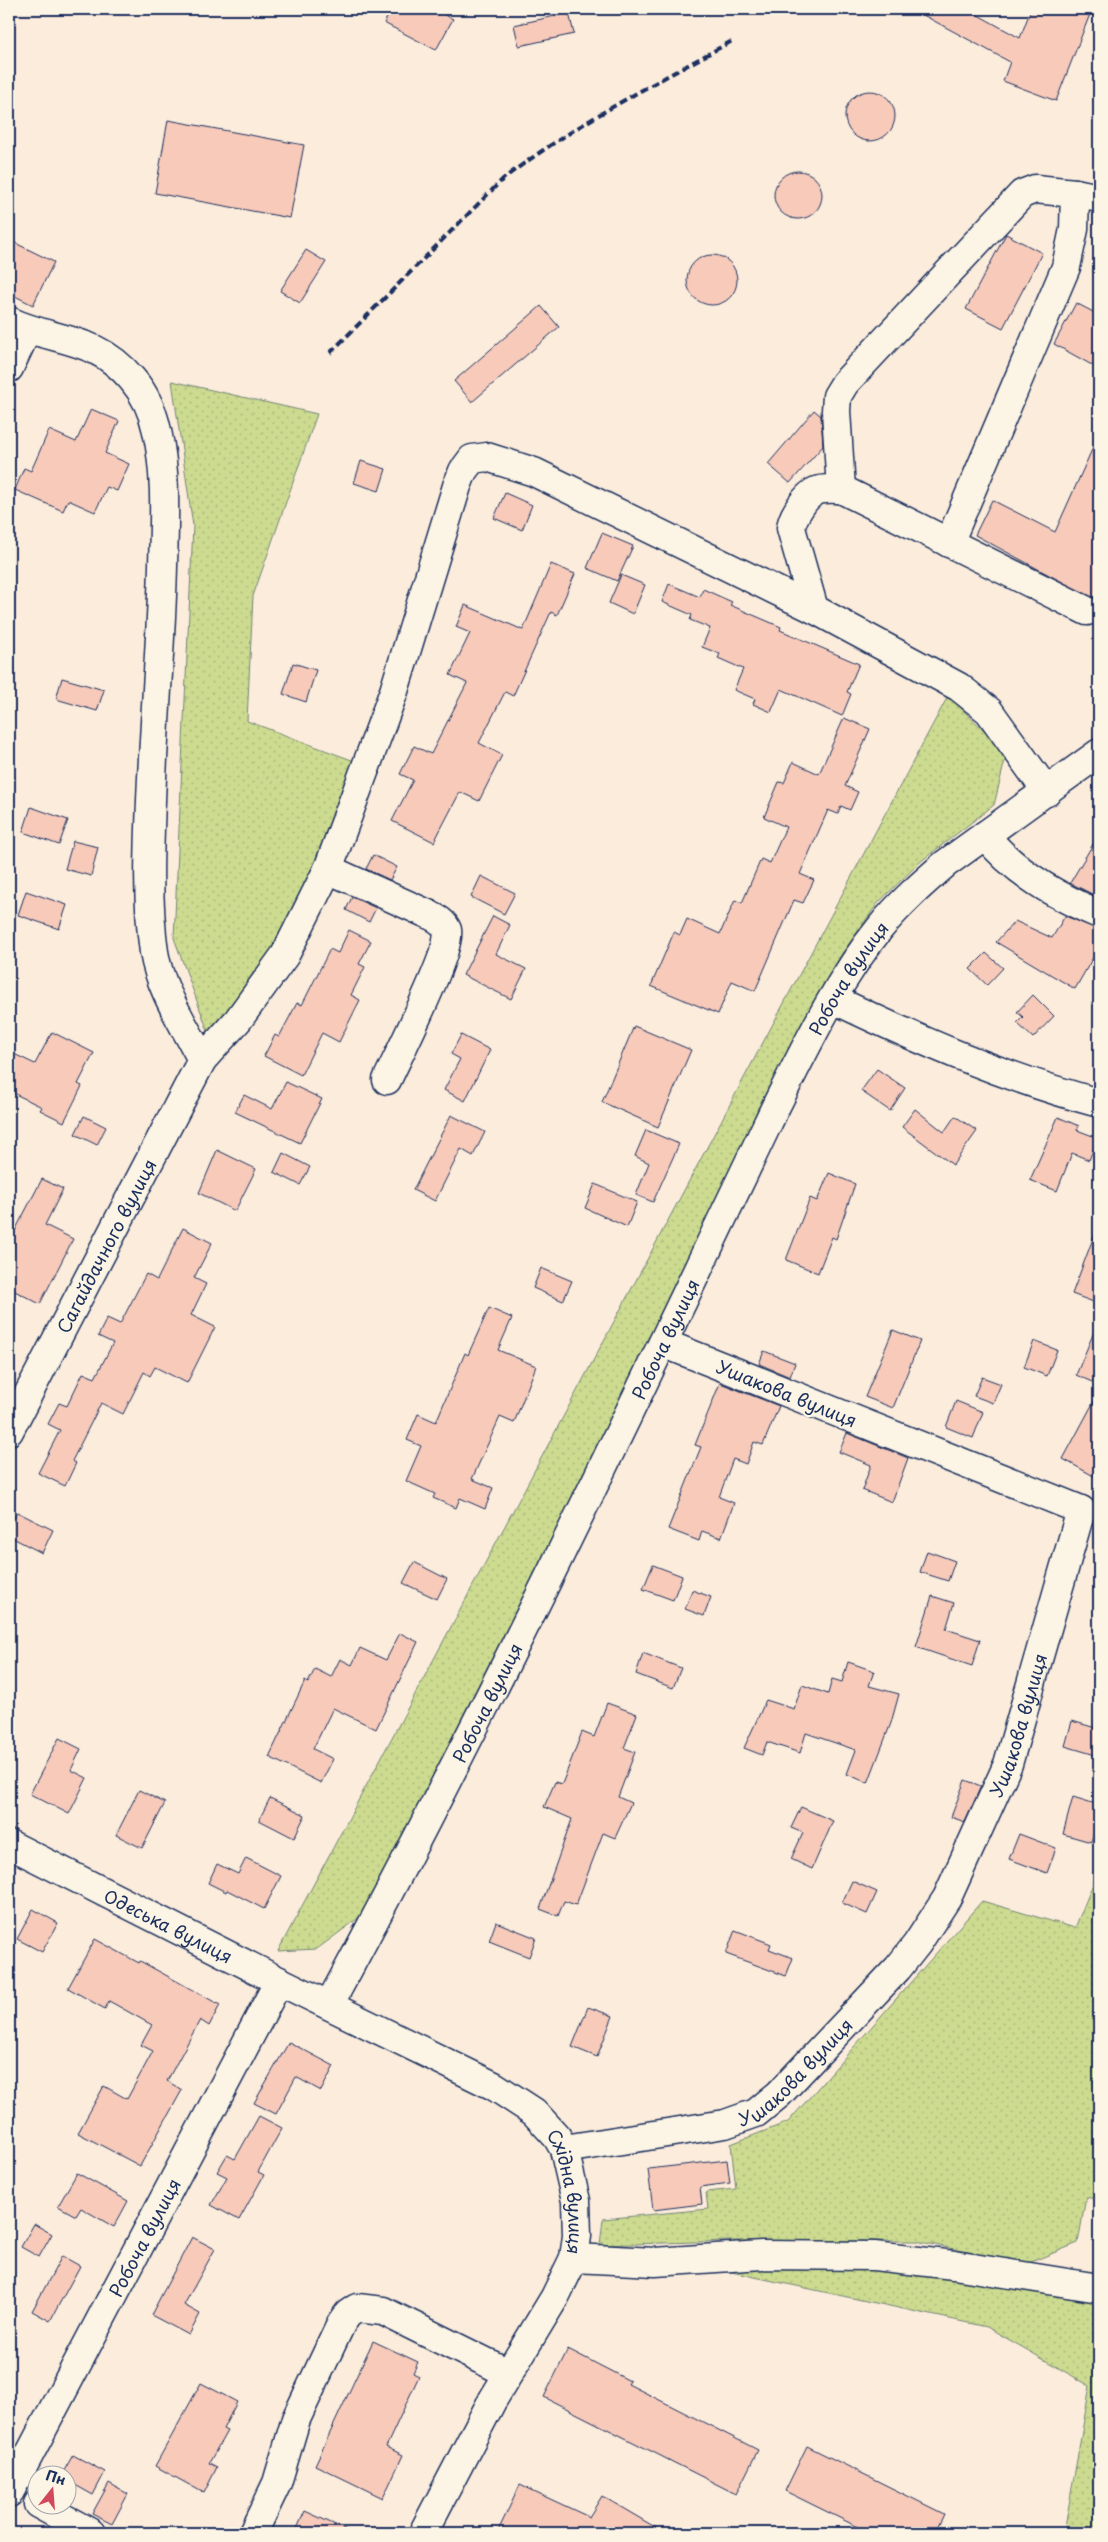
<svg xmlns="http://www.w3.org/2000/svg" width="1108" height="2542" viewBox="0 0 1108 2542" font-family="'Playpen Sans',sans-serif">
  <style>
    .grass { fill: url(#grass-dots); stroke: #748576 }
    .building { fill: #f7caba; stroke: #1b2f5e }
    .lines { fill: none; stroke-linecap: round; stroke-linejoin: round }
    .minor-casing { stroke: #1b2f5e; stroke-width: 31 }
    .minor { stroke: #fcf5e5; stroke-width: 28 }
    .rail { stroke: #1b2f5e; stroke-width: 4; stroke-dasharray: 8 4; stroke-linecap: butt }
    .labels { text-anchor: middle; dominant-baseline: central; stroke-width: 4.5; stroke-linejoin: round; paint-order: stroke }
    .street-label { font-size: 18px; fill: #1b2f5e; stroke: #fcf5e5 }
  </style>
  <defs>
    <pattern id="grass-dots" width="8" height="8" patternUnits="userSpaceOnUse" patternTransform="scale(1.25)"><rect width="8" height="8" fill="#ccdb8f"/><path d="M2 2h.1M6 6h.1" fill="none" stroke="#afbc7e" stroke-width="1.8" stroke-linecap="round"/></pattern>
  </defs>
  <rect width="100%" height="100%" fill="#fbecdc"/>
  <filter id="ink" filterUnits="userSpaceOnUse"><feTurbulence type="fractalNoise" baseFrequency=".02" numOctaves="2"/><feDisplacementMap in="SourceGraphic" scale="10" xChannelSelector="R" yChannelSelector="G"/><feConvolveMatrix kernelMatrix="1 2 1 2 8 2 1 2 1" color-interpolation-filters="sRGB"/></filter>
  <g filter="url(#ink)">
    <g class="grass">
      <path d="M 172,381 L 317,414 L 253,596 L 247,721 L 357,762 L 280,952 L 209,1034 L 174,938 L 193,526 Z"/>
      <path d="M 948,696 L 1007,752 L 994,805 L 920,862 L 878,903 L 841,955 L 787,1053 L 391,1877 L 360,1917 L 317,1949 L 278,1951 Z"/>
      <path d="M 1099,1869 L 1099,2200 L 1086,2197 L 1078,2243 L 1026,2264 L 916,2241 L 728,2241 L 600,2245 L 603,2219 L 708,2209 L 706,2192 L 736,2189 L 731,2144 L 788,2122 L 982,1901 L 1075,1928 Z"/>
      <path d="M 911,2267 L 1099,2301 L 1099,2533 L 1064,2533 L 1090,2386 L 987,2327 L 722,2270 Z"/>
    </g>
    <g class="building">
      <path d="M 392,9 L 433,9 L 453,19 L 436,50 L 384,23 Z"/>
      <path d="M 912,9 L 967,9 L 1020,38 L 1031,9 L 1092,9 L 1056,101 L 1003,81 L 1010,62 Z"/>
      <path d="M 569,13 L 574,34 L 519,46 L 514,25 Z"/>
      <circle cx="870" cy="116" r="25"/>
      <path d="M 168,120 L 304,145 L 290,218 L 155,193 Z"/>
      <circle cx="798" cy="195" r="24"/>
      <path d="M 1006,234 L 1042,253 L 1003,328 L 966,309 Z"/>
      <path d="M 9,240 L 54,262 L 33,305 L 9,293 Z"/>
      <path d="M 306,250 L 326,262 L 300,303 L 280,291 Z"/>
      <circle cx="712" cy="280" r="25"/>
      <path d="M 1076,303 L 1099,315 L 1099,369 L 1054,344 Z"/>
      <path d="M 541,306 L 559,327 L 472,402 L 454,381 Z"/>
      <path d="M 91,409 L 119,421 L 105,453 L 129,464 L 117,491 L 107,487 L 95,512 L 68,500 L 63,511 L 15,490 L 24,468 L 31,471 L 49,430 L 76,442 Z"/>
      <path d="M 814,410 L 821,416 L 823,446 L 790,483 L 768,464 Z"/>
      <path d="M 1099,434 L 1099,602 L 975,535 L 992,500 L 1055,532 Z"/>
      <path d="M 361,461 L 386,469 L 379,491 L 354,483 Z"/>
      <path d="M 505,493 L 532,505 L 522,530 L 494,518 Z"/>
      <path d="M 602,533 L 633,546 L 617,581 L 587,568 Z"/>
      <path d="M 551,564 L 575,574 L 557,615 L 551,612 L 513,696 L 505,692 L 479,743 L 502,755 L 479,801 L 460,792 L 434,842 L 392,821 L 413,780 L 400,774 L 414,746 L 431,754 L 467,683 L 450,675 L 470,633 L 456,627 L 465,605 L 523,630 Z"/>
      <path d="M 621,575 L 645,585 L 633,614 L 609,603 Z"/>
      <path d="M 669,584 L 700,597 L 703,589 L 732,602 L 730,605 L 781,627 L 780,630 L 859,664 L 847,692 L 851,694 L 842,716 L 781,689 L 771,712 L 753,704 L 755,699 L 734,690 L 743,669 L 718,658 L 720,654 L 702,647 L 710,628 L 690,620 L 692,615 L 662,602 Z"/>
      <path d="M 293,663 L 316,670 L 306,702 L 283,694 Z"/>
      <path d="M 62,678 L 104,690 L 97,711 L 56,699 Z"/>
      <path d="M 844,718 L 870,729 L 845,786 L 858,792 L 850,810 L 841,806 L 838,814 L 828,810 L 800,874 L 814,880 L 803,903 L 794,900 L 755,991 L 732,981 L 718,1014 L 651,986 L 674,932 L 680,935 L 687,919 L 720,934 L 735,900 L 742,903 L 761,859 L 770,863 L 786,827 L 764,817 L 779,782 L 784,783 L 793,762 L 819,774 Z"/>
      <path d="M 31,807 L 68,820 L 59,845 L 23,832 Z"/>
      <path d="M 1099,834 L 1099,885 L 1094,895 L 1070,883 Z"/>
      <path d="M 73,841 L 98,847 L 91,876 L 65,869 Z"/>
      <path d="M 373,855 L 397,867 L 390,880 L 366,869 Z"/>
      <path d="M 481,876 L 515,893 L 504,914 L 471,897 Z"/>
      <path d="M 26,891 L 67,905 L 59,929 L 18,915 Z"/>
      <path d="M 352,897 L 376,908 L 369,922 L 346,910 Z"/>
      <path d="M 493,916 L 510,925 L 496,954 L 526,969 L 511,999 L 463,975 Z"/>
      <path d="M 1065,916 L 1099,929 L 1099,947 L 1075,989 L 996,942 L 1015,921 L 1052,938 Z"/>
      <path d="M 349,930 L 371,941 L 359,964 L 365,967 L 351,995 L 360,1000 L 339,1042 L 322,1033 L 301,1075 L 264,1056 L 275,1035 L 279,1037 L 297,1003 L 302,1005 L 330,949 L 338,953 Z"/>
      <path d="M 986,953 L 1003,968 L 987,985 L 970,969 Z"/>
      <path d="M 1033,995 L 1054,1016 L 1033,1038 L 1017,1023 L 1023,1017 L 1017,1012 Z"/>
      <path d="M 634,1026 L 691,1050 L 658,1127 L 602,1102 Z"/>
      <path d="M 52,1032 L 94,1053 L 78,1084 L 82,1086 L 64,1122 L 40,1110 L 42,1107 L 9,1091 L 9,1065 L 14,1054 L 35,1064 Z"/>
      <path d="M 461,1035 L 490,1050 L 465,1101 L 444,1090 L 460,1059 L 451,1054 Z"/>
      <path d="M 877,1069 L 905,1088 L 890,1111 L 861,1091 Z"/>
      <path d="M 286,1082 L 322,1099 L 300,1143 L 235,1112 L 244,1095 L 272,1109 Z"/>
      <path d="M 915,1109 L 944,1132 L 955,1116 L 977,1131 L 953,1165 L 902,1127 Z"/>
      <path d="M 451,1115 L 485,1132 L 473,1156 L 461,1149 L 435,1201 L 413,1190 Z"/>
      <path d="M 84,1116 L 106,1127 L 97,1145 L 75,1134 Z"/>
      <path d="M 1058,1117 L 1079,1126 L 1077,1130 L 1098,1138 L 1089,1160 L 1072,1153 L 1057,1191 L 1030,1180 Z"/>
      <path d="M 646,1130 L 679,1144 L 653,1202 L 636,1195 L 649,1163 L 635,1156 Z"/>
      <path d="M 217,1150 L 256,1169 L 235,1211 L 199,1193 Z"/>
      <path d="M 283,1153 L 310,1167 L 300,1185 L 274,1172 Z"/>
      <path d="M 829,1173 L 855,1184 L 836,1239 L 832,1237 L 818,1273 L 786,1260 L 810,1198 L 817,1201 Z"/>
      <path d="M 42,1179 L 63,1189 L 45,1225 L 73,1239 L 40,1304 L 9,1288 L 9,1242 Z"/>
      <path d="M 595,1184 L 637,1202 L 627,1227 L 585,1208 Z"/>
      <path d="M 183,1228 L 212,1243 L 194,1278 L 206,1284 L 191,1315 L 215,1327 L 187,1383 L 155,1367 L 150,1376 L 144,1372 L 123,1414 L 101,1403 L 72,1461 L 76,1463 L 65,1486 L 38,1473 L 60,1430 L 48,1424 L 59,1403 L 67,1406 L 83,1373 L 95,1378 L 113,1343 L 98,1336 L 107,1318 L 120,1324 L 146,1274 L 157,1280 Z"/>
      <path d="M 1097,1228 L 1099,1228 L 1099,1304 L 1072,1294 Z"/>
      <path d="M 541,1268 L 572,1281 L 563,1301 L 533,1288 Z"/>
      <path d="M 489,1308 L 512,1318 L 498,1350 L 536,1366 L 514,1423 L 500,1417 L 472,1479 L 493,1488 L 485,1509 L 460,1498 L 456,1508 L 433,1498 L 435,1494 L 406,1481 L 421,1446 L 407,1440 L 418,1414 L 436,1422 L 465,1353 L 468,1355 Z"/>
      <path d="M 1099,1320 L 1099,1385 L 1076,1375 Z"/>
      <path d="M 893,1330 L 920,1341 L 893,1408 L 865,1397 Z"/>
      <path d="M 1034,1341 L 1057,1350 L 1047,1376 L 1024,1367 Z"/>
      <path d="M 764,1351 L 795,1363 L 790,1377 L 759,1364 Z"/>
      <path d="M 982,1377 L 1001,1384 L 993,1403 L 974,1396 Z"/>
      <path d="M 720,1383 L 779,1406 L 763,1445 L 754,1442 L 746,1464 L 733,1459 L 719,1497 L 734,1503 L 721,1538 L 702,1531 L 699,1541 L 668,1529 L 701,1447 L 695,1445 Z"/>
      <path d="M 1099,1392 L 1099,1479 L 1063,1459 Z"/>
      <path d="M 956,1401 L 983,1412 L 973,1438 L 946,1427 Z"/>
      <path d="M 847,1433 L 908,1458 L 892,1502 L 862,1490 L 871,1465 L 839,1452 Z"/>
      <path d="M 17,1512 L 53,1530 L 42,1553 L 9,1536 L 9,1529 Z"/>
      <path d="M 927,1551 L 955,1561 L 948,1581 L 920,1572 Z"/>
      <path d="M 414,1562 L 447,1579 L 437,1599 L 403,1583 Z"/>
      <path d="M 653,1565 L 682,1576 L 673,1600 L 643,1589 Z"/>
      <path d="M 692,1590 L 711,1597 L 704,1616 L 685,1609 Z"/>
      <path d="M 932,1596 L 954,1603 L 946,1629 L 980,1640 L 972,1666 L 916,1647 Z"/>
      <path d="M 400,1633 L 418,1642 L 376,1729 L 333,1708 L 313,1749 L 333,1759 L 321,1783 L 269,1757 L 305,1681 L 308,1683 L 315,1669 L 331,1677 L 340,1659 L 352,1665 L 360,1648 L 386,1660 Z"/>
      <path d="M 643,1653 L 681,1668 L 673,1688 L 636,1674 Z"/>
      <path d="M 848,1662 L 874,1671 L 869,1686 L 899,1694 L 891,1723 L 868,1783 L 847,1774 L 856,1750 L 806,1733 L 800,1753 L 767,1742 L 762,1755 L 744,1748 L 766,1700 L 794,1709 L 802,1685 L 828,1694 L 832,1679 L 842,1682 Z"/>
      <path d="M 607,1703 L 637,1714 L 624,1748 L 635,1752 L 618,1797 L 631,1803 L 615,1838 L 603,1833 L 576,1905 L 564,1901 L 558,1916 L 540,1909 L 572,1819 L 544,1807 L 555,1782 L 562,1784 L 582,1732 L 594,1737 Z"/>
      <path d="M 1072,1721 L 1099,1729 L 1099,1756 L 1065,1746 Z"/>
      <path d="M 59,1738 L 81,1749 L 71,1770 L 87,1778 L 69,1814 L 30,1794 Z"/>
      <path d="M 965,1780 L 981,1786 L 965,1822 L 951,1817 Z"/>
      <path d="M 139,1790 L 165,1803 L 142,1848 L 116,1835 Z"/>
      <path d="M 1073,1797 L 1099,1805 L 1099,1814 L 1091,1842 L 1063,1834 Z"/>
      <path d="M 270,1798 L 305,1815 L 294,1838 L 259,1820 Z"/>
      <path d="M 801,1807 L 833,1821 L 812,1869 L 791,1859 L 803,1833 L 791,1828 Z"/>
      <path d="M 1019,1834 L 1056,1848 L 1047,1873 L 1009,1859 Z"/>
      <path d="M 246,1858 L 281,1876 L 264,1909 L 227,1890 L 226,1892 L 208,1883 L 217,1864 L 238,1874 Z"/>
      <path d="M 852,1881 L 877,1892 L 867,1914 L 842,1903 Z"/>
      <path d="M 33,1909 L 58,1923 L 42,1952 L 17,1939 Z"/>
      <path d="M 496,1922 L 536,1938 L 529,1957 L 489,1941 Z"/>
      <path d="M 735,1930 L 771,1944 L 769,1949 L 793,1958 L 786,1976 L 726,1954 Z"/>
      <path d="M 95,1939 L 139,1963 L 140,1961 L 220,2005 L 209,2026 L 200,2020 L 167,2081 L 182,2090 L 140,2166 L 78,2133 L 104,2086 L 127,2099 L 153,2051 L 141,2045 L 152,2025 L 109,2001 L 105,2009 L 68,1988 Z"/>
      <path d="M 588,2007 L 613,2016 L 597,2057 L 572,2047 Z"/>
      <path d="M 289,2042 L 334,2066 L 321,2091 L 296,2077 L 276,2114 L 254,2103 Z"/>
      <path d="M 259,2116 L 282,2128 L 258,2172 L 264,2175 L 239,2220 L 211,2205 L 227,2177 L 217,2172 L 227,2155 L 235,2159 Z"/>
      <path d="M 727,2160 L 730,2183 L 700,2187 L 702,2204 L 653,2210 L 648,2169 Z"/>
      <path d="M 77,2173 L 128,2201 L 114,2227 L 81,2208 L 76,2216 L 58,2206 Z"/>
      <path d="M 34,2224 L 52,2234 L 39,2257 L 21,2247 Z"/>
      <path d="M 192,2237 L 215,2249 L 184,2305 L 200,2314 L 189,2335 L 151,2315 Z"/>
      <path d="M 62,2256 L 80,2266 L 50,2321 L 32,2311 Z"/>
      <path d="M 373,2341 L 418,2362 L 413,2373 L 419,2376 L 386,2447 L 403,2455 L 383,2498 L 315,2465 Z"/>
      <path d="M 568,2349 L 630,2381 L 628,2384 L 758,2450 L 736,2494 L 544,2397 Z"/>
      <path d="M 201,2383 L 237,2402 L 223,2429 L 227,2431 L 209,2463 L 217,2467 L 204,2493 L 155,2466 Z"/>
      <path d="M 807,2446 L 944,2514 L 935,2533 L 870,2533 L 785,2491 Z"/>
      <path d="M 73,2455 L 105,2472 L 93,2495 L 68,2481 L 68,2474 L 62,2474 Z"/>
      <path d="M 109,2483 L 128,2494 L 112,2524 L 92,2514 Z"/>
      <path d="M 520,2485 L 589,2517 L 602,2496 L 665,2533 L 497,2533 Z"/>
      <path d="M 305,2511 L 353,2533 L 295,2533 Z"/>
    </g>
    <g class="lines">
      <defs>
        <g id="minor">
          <path d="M 1075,193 L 1099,198"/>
          <path d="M 9,321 C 56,343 95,335 132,379 C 145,394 153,412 157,431 C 167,475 164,521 163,566 C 161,644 154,722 151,801 C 149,851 147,902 154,952 C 160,990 185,1026 202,1060 L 238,1020 L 285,955 L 328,869 L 394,691 L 457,486 L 463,471 L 472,459 L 487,457 L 534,472 L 814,609 L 959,687 L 989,711 L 1047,792"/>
          <path d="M 9,368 L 27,330"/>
          <path d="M 841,489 L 836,411 L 837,396 L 845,383 L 1022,194 L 1035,189 L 1075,193 L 1074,229 L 1066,267 L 949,543"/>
          <path d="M 814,609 L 791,528 C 792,517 805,496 816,491 C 823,488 833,489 841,489 L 1087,611"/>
          <path d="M 985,835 C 1013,871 1058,897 1099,914"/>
          <path d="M 328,869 L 430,915 C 436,918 444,922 447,930 C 452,950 398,1056 387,1080"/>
          <path d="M 833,999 C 920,1041 1006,1078 1099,1103"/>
          <path id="s1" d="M 9,1431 L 202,1060"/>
          <path id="s2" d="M 9,1844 L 279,1981 L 494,2086 L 534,2112 L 557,2137 L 564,2149 L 576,2201 L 577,2236 L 574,2258 L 555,2297 L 492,2401 L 423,2533"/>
          <path id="s3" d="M 329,2005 C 488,1711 632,1408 776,1106 C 807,1045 837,981 880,928 C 899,904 922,884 945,864 L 1099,753"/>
          <path id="s4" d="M 564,2149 L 725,2124 L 756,2113 L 779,2094 L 898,1968 L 917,1944 L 947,1898 L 1008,1764 L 1081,1510 L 663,1343"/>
          <path d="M 574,2258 L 655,2262 L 762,2255 L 874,2256 L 954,2265 L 1099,2288"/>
          <path id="s5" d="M 9,2493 L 279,1981"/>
          <path d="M 38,2504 L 91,2533"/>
          <path d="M 253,2533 L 277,2483 L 296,2419 L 341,2324 L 348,2314 L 357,2308 L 383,2311 L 508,2373"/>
        </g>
      </defs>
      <use href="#minor" class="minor-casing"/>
      <use href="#minor" class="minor"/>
      <path class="rail" d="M 330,353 L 503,179 C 575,124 655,83 734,40"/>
    </g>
  </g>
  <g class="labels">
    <g class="street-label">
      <text stroke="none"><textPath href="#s3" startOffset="1151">Робоча вулиця</textPath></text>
      <text stroke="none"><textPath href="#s1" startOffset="209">Сагайдачного вулиця</textPath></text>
      <text stroke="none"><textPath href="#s3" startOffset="746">Робоча вулиця</textPath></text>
      <text transform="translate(787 1393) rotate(22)">Ушакова вулиця</text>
      <text stroke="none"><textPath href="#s3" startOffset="341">Робоча вулиця</textPath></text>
      <text stroke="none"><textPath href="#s4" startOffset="672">Ушакова вулиця</textPath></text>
      <text stroke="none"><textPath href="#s2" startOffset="179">Одеська вулиця</textPath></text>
      <text stroke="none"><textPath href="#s4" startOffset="252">Ушакова вулиця</textPath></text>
      <text stroke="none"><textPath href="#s2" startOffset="680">Східна вулиця</textPath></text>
      <text stroke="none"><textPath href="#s5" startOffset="289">Робоча вулиця</textPath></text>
    </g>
  </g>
  <rect width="1108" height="2542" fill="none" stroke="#fcf5e5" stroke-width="30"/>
  <rect x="15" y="15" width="1078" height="2512" fill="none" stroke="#1b2f5e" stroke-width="2" filter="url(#ink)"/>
  <g transform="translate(52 2490) rotate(17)"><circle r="24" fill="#fcf5e5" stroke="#a2a6af"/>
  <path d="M0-4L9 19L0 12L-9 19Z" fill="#d1495b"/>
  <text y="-8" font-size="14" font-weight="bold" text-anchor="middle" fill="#1b2f5e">Пн</text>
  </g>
</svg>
